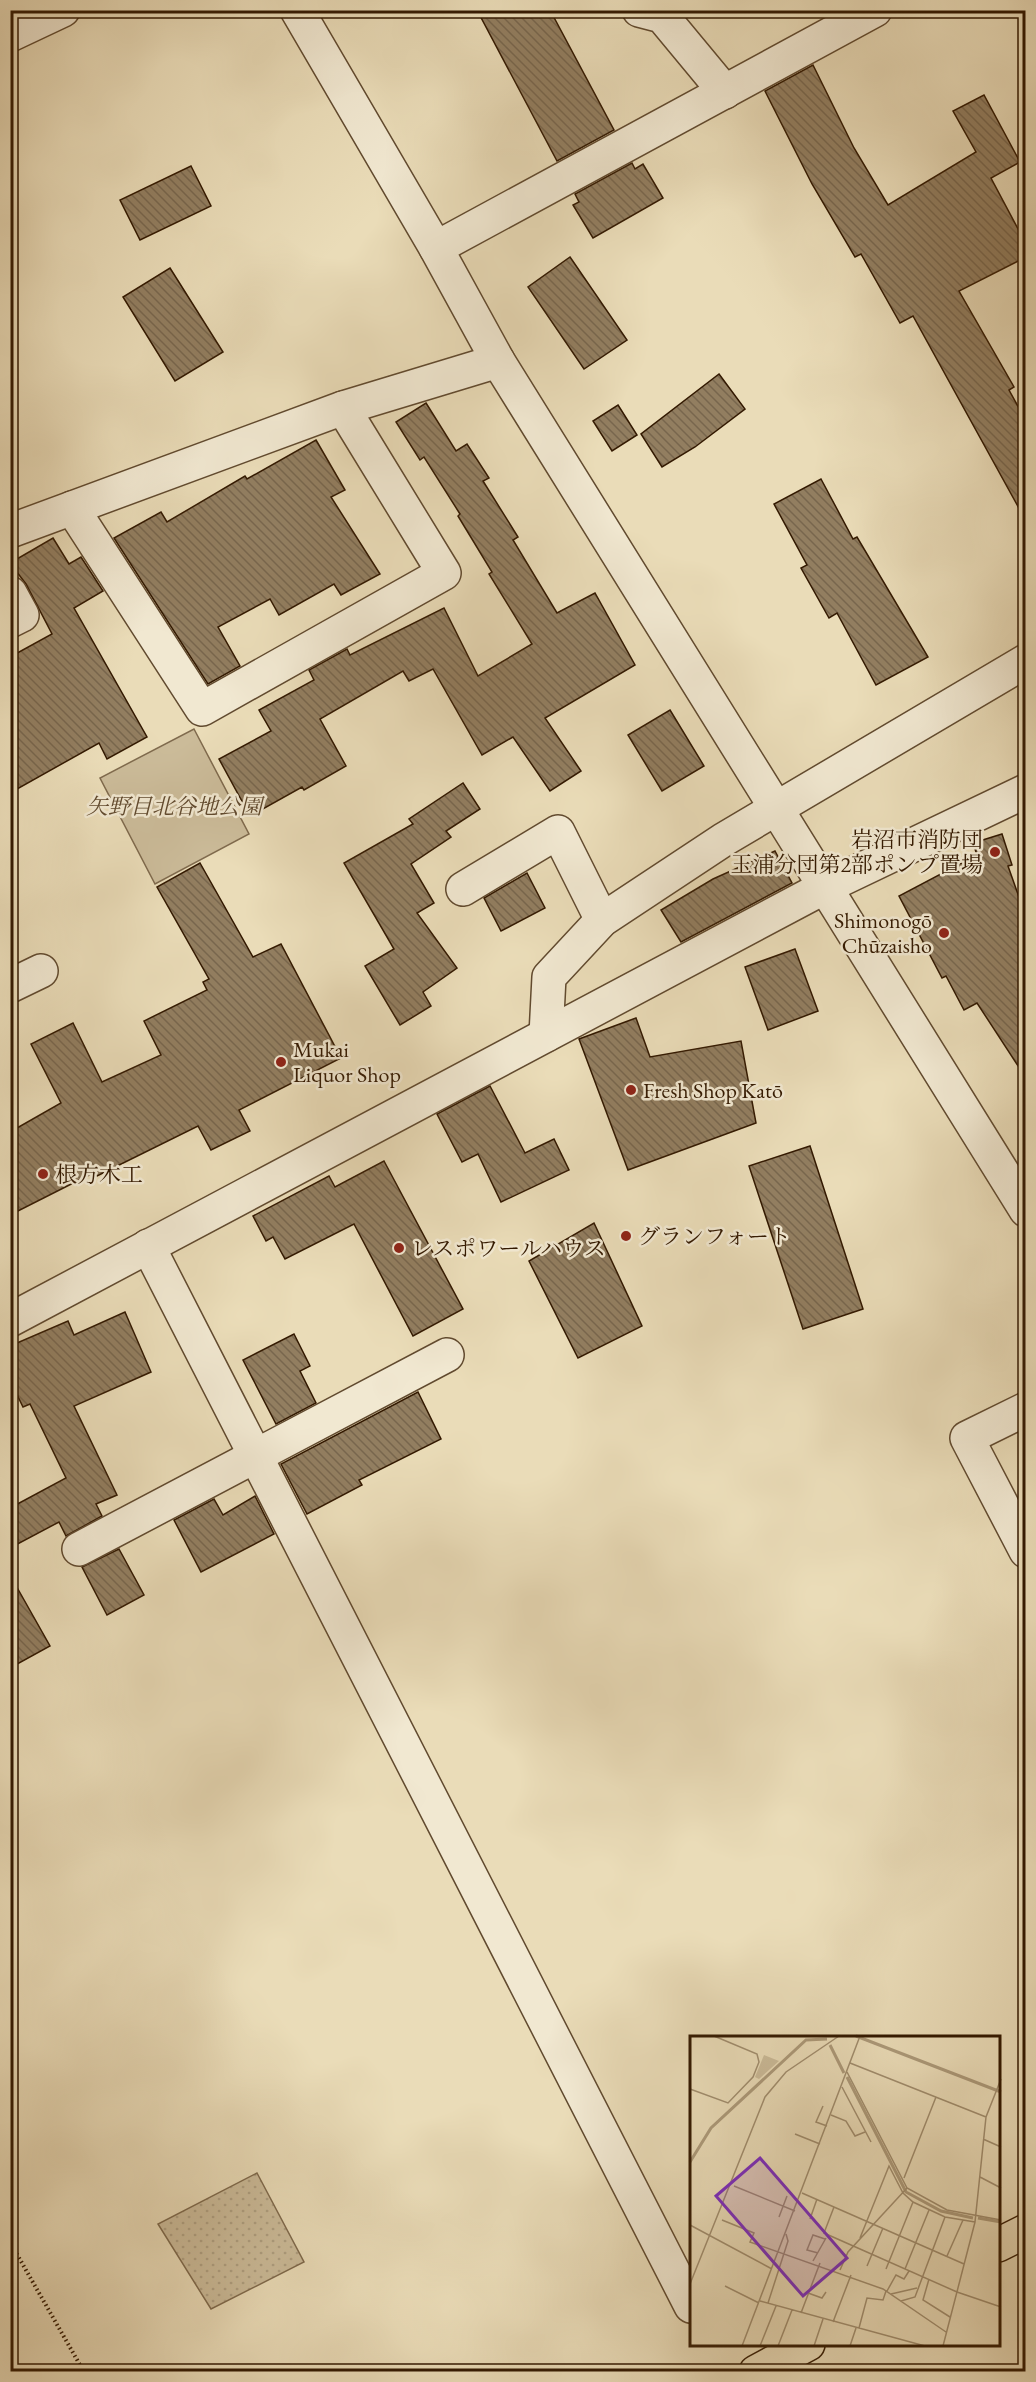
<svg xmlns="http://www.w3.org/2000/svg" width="1036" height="2382" viewBox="0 0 1036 2382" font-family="'EB Garamond','Noto Serif JP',serif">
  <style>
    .grass { fill: url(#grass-dots); stroke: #7f6a4d; stroke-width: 1.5 }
    .park { fill: #cbbb99; stroke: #7f6a4d; stroke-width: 1.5 }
    .building { fill: url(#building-back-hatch); stroke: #331901; stroke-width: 1.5 }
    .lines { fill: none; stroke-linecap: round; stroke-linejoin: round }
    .minor-casing { stroke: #614a2f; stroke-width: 36 }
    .major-casing { stroke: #331901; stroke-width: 36 }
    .path { stroke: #331901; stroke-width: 4; stroke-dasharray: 1.5 3; stroke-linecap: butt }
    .minor { stroke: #f1e8d1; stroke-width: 33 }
    .major { stroke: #eadcb8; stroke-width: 33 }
    .poi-dot { fill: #8f2418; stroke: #f1e8d1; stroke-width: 2 }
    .labels { text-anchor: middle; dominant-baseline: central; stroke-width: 5; stroke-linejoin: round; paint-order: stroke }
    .park-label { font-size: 22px; font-style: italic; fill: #614a2f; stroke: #f1e8d1 }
    .poi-label { font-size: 22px; fill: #331901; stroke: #f1e8d1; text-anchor: start }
    .inset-river { fill: none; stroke: #ac9a7a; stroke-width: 3 }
    .inset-road { fill: none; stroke: #a18e6f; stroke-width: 1.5 }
    .view { fill: #7b2cbf; fill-opacity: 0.15; stroke: #7b2cbf; stroke-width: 3 }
    .inset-edge { fill: none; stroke: #331901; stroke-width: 3 }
  </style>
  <defs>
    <pattern id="grass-dots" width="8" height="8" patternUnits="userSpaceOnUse" patternTransform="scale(1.5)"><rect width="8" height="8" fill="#cbbb99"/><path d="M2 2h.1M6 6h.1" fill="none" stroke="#afa082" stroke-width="1.8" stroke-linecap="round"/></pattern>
    <pattern id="building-back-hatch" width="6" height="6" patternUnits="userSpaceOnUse" patternTransform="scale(1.5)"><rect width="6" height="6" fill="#927e60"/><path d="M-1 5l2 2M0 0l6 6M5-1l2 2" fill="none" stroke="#78664d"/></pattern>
  </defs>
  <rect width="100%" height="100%" fill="#eadcb8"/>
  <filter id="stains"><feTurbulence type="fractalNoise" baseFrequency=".00333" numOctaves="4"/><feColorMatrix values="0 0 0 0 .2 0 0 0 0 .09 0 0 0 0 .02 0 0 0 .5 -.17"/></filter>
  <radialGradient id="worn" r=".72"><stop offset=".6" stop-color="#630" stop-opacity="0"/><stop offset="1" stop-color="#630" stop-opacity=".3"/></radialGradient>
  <path class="grass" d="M 257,2173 L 304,2262 L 211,2309 L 158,2224 Z"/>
  <path class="park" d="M 194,729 L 249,834 L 155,884 L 100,778 Z"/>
  <g class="building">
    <path d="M 477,10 L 550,10 L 614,130 L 557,161 Z"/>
    <path d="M 813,65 L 854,148 L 888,205 L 976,152 L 953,111 L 984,95 L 1020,162 L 991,178 L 1026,244 L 1026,257 L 959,291 L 1014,387 L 1009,390 L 1026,421 L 1026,521 L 913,316 L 900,323 L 861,254 L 855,257 L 812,184 L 765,91 Z"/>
    <path d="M 632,163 L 635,169 L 643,164 L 663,198 L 593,238 L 573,205 L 579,202 L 575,194 Z"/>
    <path d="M 191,166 L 211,206 L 140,240 L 120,200 Z"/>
    <path d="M 570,257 L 627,340 L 584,369 L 528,287 Z"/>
    <path d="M 170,268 L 223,352 L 175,381 L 123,297 Z"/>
    <path d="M 719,374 L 745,409 L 695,447 L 662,467 L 641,434 Z"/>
    <path d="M 426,403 L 456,451 L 467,444 L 489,478 L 483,481 L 518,537 L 513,540 L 557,613 L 595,593 L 635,665 L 545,718 L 581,771 L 550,791 L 513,737 L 482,755 L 433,669 L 409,681 L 403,671 L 320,719 L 346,766 L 304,790 L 302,787 L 250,816 L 219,759 L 271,731 L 259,710 L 314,680 L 309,670 L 347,649 L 350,655 L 444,608 L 478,676 L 532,644 L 489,574 L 492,572 L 458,516 L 460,514 L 424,457 L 420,460 L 396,422 Z"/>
    <path d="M 618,405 L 637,435 L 612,451 L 593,421 Z"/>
    <path d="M 316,440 L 345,490 L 331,497 L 380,574 L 341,595 L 334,584 L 279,615 L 270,599 L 218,627 L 240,666 L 208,684 L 114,538 L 161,512 L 167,522 L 245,476 L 247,479 Z"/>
    <path d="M 821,479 L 853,539 L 857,537 L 928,657 L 876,685 L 837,613 L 829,618 L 801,568 L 807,565 L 774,504 Z"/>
    <path d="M 53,538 L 69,564 L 81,557 L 103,591 L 74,608 L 147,737 L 107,759 L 99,743 L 10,793 L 10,657 L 52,634 L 26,584 L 10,563 Z"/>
    <path d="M 670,710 L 704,766 L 662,791 L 628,735 Z"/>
    <path d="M 463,783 L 480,809 L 446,831 L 451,837 L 411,864 L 434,903 L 417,913 L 457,968 L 423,992 L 431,1006 L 400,1025 L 365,966 L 394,949 L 344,863 L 413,824 L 409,819 Z"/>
    <path d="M 1002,834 L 1012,865 L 1008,866 L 1026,917 L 1026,1078 L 977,1003 L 964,1010 L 946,976 L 942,978 L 899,896 L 977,855 L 973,843 Z"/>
    <path d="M 775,851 L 792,883 L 681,942 L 661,910 L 713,879 Z"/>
    <path d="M 200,863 L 253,957 L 281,944 L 341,1058 L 239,1110 L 250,1131 L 211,1150 L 198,1126 L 97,1176 L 95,1172 L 10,1215 L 10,1132 L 61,1103 L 31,1044 L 73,1023 L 102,1082 L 161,1055 L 144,1021 L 207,990 L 203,982 L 209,979 L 157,887 Z"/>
    <path d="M 527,873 L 545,908 L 501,931 L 484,898 Z"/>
    <path d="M 795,949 L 818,1011 L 768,1030 L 745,967 Z"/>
    <path d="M 636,1018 L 650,1057 L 741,1041 L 756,1123 L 628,1170 L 579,1039 Z"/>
    <path d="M 490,1086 L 525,1153 L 554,1139 L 569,1170 L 501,1202 L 478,1154 L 462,1162 L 437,1114 Z"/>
    <path d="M 810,1146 L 863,1309 L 803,1329 L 749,1166 Z"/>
    <path d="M 384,1161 L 463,1309 L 413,1336 L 354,1224 L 285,1259 L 273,1237 L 266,1241 L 253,1216 L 329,1176 L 335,1187 Z"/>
    <path d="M 594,1223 L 642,1326 L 578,1358 L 529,1261 Z"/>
    <path d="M 125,1312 L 151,1372 L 74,1406 L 117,1495 L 96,1504 L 102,1516 L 66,1536 L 59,1522 L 10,1548 L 10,1508 L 66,1478 L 30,1404 L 23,1407 L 10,1380 L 10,1346 L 68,1321 L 74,1335 Z"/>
    <path d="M 294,1334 L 310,1366 L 300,1371 L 316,1403 L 276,1424 L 243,1360 Z"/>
    <path d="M 418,1392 L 441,1439 L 359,1480 L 362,1485 L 307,1514 L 281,1464 Z"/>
    <path d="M 255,1496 L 274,1534 L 201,1572 L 174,1520 L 214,1499 L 223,1515 Z"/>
    <path d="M 119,1549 L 144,1595 L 107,1615 L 82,1567 Z"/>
    <path d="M 10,1575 L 50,1646 L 10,1668 Z"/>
  </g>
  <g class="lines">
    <defs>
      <g id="minor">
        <path d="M 297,10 L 436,248 L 498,361 L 1026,1210"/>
        <path d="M 639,10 L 662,16 L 725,92"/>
        <path d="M 10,35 L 63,10"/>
        <path d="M 436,248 L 875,10"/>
        <path d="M 72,508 L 202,709 L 444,573 L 343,408"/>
        <path d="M 10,531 L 343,408 L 498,361"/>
        <path d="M 10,593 L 22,615 L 10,621"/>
        <path d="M 463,889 L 558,832 L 602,920"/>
        <path d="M 10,986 L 41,971"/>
        <path d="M 546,1035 L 549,977 L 602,920 L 723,840 L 1026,661"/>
        <path d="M 148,1246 L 691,2306"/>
        <path d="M 10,1320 L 823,888 L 1026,791"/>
        <path d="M 1026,1409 L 967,1438 L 1026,1551"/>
        <path d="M 79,1549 L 447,1355"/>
      </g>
      <g id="major">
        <path d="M 998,2245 L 1026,2231"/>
        <path d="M 756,2372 L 808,2344"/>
      </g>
    </defs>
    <use href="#minor" class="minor-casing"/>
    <use href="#major" class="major-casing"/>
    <path class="path" d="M 10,2242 L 84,2372"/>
    <use href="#minor" class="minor"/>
    <use href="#major" class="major"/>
  </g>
  <g class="poi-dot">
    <circle cx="995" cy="852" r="6"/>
    <circle cx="944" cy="933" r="6"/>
    <circle cx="281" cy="1062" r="6"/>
    <circle cx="631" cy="1090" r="6"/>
    <circle cx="43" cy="1174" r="6"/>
    <circle cx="626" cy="1236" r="6"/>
    <circle cx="399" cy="1248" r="6"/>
  </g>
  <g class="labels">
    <g class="park-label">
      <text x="174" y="806">矢野目北谷地公園</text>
    </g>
    <g class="poi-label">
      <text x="983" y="839" text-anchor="end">岩沼市消防団<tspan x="983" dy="25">玉浦分団第2部ポンプ置場</tspan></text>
      <text x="932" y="920" text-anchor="end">Shimonogō<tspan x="932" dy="25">Chūzaisho</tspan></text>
      <text x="293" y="1049">Mukai<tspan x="293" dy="25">Liquor Shop</tspan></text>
      <text x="643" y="1090">Fresh Shop Katō</text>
      <text x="55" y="1174">根方木工</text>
      <text x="638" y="1236">グランフォート</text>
      <text x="411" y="1248">レスポワールハウス</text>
    </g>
  </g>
  <g transform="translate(690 2036)">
    <rect width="310" height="310" fill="#eadcb8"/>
    <path d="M 74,19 L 89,25 L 69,43 L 65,41 Z" fill="#cbbb99"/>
    <path class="inset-river" d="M 166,0 L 311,56M 140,9 L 154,37M 157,41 L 216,156 L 251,175 L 283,182M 0,126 L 21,92 L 116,4 L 137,3M 288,182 L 311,186"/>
    <path class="inset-road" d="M 160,27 L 296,81M 157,36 L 217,152 L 257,174 L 311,184M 152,51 L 181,106M 0,53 L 38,67 L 63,41 L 69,26 L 67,18 L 24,0M 133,70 L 126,86 L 137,90M 141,79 L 156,85 L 165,100 L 175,96M 105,98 L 130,108M 293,103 L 311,111M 290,141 L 311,152M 214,142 L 246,61M 44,150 L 105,175M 112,157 L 274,228M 144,171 L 134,197 L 267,256 L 311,271M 89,181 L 97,160M 120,183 L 127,163M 32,184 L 64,197 L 60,206 L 193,253 L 256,296M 0,189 L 82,233M 170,202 L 199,130 L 213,157 L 223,166 L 255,181 L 285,186M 128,217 L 117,214 L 123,199 L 135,203M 257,220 L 273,184M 123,225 L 136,202M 177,230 L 193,192M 196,233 L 223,166M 215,233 L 239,174M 150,234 L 158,216 L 217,152M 239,243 L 233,264 L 260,281M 0,248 L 75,61 L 96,36 L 149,0M 35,250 L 69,267M 197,255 L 206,239 L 214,243 L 219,235M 118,257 L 132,262 L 136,256M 201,258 L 227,252M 70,265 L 235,310M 211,265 L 225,261 L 255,181M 78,267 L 98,205 L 96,198M 111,277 L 130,227M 143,286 L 161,239M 169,292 L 177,262 L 193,264 L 196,255M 52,310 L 170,0M 70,310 L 86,270M 88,310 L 102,274M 124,310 L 133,283M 160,310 L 166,292M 253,310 L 285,186 L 296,81 L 311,43"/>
    <path class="view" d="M 70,122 L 157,222 L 113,260 L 26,160 Z"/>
    <rect width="310" height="310" class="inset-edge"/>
  </g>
  <rect width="1036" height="2382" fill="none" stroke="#eadcb8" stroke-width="36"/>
  <rect x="12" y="12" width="1012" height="2358" fill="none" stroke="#331901" stroke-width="3"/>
  <rect x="18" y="18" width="1000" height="2346" fill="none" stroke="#331901" stroke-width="1.5"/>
  <rect width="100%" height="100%" filter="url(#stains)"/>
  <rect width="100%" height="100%" fill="url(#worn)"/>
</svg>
